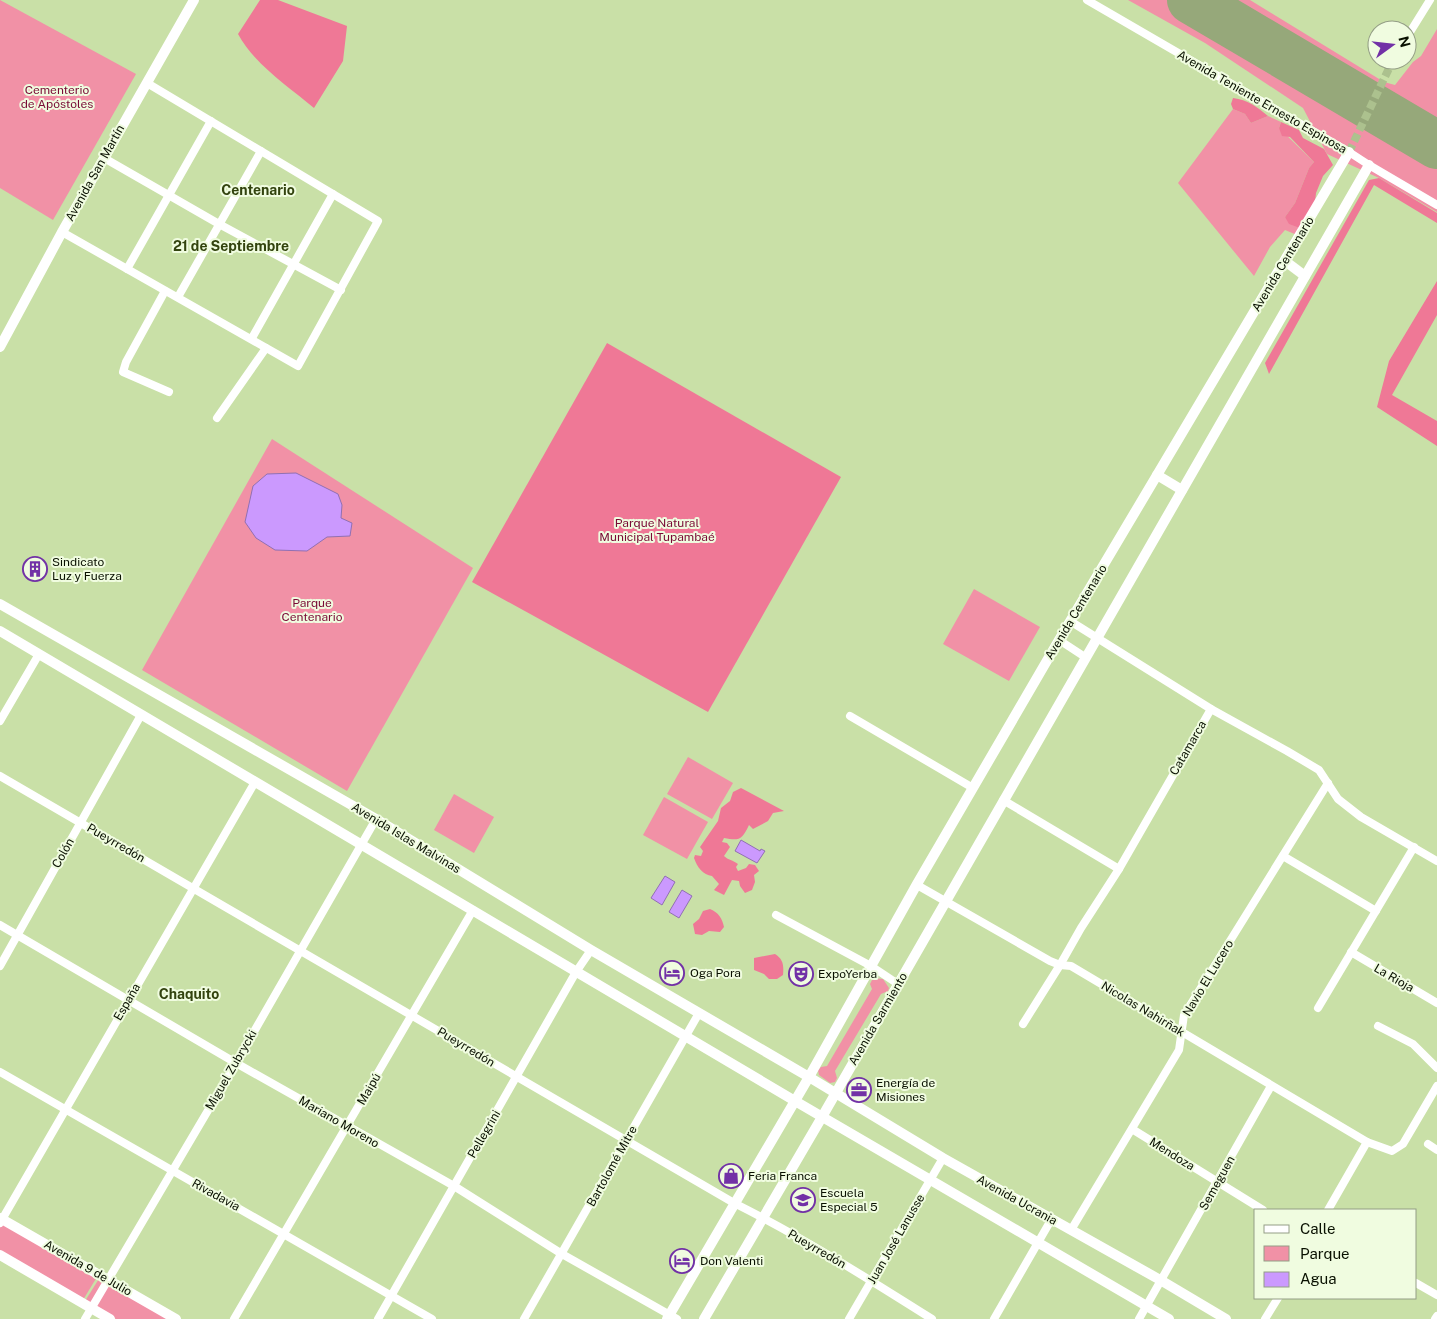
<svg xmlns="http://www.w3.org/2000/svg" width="1437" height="1319" viewBox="0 0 1437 1319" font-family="'Public Sans',sans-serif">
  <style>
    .green { fill: #f191a6 }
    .forest { fill: #ef7896 }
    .water { fill: #cb99fe; stroke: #9170b2 }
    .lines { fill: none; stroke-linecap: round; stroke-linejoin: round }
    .runway { stroke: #96a87a; stroke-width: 48 }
    .minor-tunnel { stroke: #acc18e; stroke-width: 8; stroke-dasharray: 8 4; stroke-linecap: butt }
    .minor { stroke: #fff; stroke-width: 8 }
    .major { stroke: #fff; stroke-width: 10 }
    .labels { text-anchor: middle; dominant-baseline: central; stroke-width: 4; stroke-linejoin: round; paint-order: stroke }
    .park-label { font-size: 12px; fill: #790a35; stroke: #f0fce0 }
    .street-label { font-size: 12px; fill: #091000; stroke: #f0fce0 }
    .poi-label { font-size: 12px; fill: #091000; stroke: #f0fce0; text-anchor: start }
    .neighbourhood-label { font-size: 14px; font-weight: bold; fill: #32430e; stroke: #f0fce0 }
  </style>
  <rect width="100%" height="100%" fill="#c9e0a7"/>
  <g class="green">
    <path d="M 0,0 L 136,74 L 53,220 L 0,188 Z"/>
    <path d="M 1128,0 L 1250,0 L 1384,82 L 1395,85 L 1413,62 L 1421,56 L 1437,29 L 1437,212 L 1379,178 L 1327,154 L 1303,108 L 1205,43 Z"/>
    <path d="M 1233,109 L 1245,114 L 1251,123 L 1268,116 L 1281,122 L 1279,128 L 1314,162 L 1309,168 L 1295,203 L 1285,217 L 1300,228 L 1297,235 L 1285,230 L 1270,247 L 1254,276 L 1178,183 Z"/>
    <path d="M 272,439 L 473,568 L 347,791 L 142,670 Z"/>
    <path d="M 974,589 L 1040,627 L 1009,681 L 943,644 Z"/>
    <path d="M 688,757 L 733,783 L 712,819 L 667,794 Z"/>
    <path d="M 454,794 L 494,817 L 474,853 L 434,830 Z"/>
    <path d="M 664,797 L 708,822 L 687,859 L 643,835 Z"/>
    <path d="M 873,978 L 883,979 L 889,988 L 888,991 L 881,994 L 835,1071 L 837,1078 L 835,1082 L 830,1083 L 819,1075 L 818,1070 L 821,1067 L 827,1066 L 872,989 L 870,984 Z"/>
    <path d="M 0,1215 L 100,1272 L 83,1300 L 0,1251 Z"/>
    <path d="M 102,1274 L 176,1319 L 116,1319 L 85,1301 Z"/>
  </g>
  <g class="forest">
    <path d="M 260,0 L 278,0 L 347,26 L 343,61 L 314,108 C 288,86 255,65 238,34 Z"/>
    <path d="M 1233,98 C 1248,100 1256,106 1268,116 L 1251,123 L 1245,114 L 1233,109 L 1231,104 Z"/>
    <path d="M 1281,122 L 1299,130 L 1303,138 L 1324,149 L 1333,165 L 1323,176 L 1316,193 L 1314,212 L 1300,228 L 1289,224 L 1285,217 L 1295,203 L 1309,168 L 1314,162 L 1290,137 L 1282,136 L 1279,128 Z"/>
    <path d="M 1379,178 L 1437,213 L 1437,223 L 1374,185 L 1269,374 L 1265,363 L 1369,180 Z"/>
    <path d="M 1437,281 L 1437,315 L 1392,395 L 1437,421 L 1437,446 L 1377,407 L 1389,361 Z"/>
    <path d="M 607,343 L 841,477 L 708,712 L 472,582 Z"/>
    <path d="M 741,788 L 784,811 L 773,813 L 768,821 L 753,829 L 749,825 C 742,840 739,841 724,838 L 722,842 L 727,843 L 730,847 L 724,856 C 728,860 733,860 738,864 L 736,867 L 738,871 L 746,868 L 749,864 L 755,865 L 759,871 L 754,875 L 755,882 L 752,890 L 745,893 L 740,886 L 739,881 L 732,880 L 724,895 L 714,890 L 719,884 L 712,876 C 703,875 697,867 694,858 L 695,855 L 701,856 L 703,851 L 700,847 L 718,821 L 721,808 L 730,801 L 733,792 Z"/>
    <path d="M 710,909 C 719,913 722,918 724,927 L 720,932 L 709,931 L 702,935 L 695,934 L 693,924 L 699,919 L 703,911 Z"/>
    <path d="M 775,954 C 783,959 784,965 783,975 L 777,979 L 769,979 L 764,974 L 754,970 L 754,958 Z"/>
  </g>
  <g class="water">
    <path d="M 296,473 L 338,494 L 342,505 L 341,518 L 352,523 L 350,536 L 327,537 L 307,551 L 275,550 L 256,538 L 245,522 L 253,486 L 267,474 Z"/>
    <path d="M 741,840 L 760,851 L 761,849 L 765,851 L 757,863 L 735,851 Z"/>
    <path d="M 665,876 L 675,882 L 662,905 L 651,898 Z"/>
    <path d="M 682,890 L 692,896 L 679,918 L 669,912 Z"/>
  </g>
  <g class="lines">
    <path class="runway" d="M 1191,0 L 1437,145"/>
    <path class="minor-tunnel" d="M 1349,152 L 1393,60"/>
    <g class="minor">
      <path d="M 1087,0 L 1349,152 L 1369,165 L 1437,205"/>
      <path d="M 1407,37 L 1430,0"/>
      <path d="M 104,158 L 219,224 L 341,290"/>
      <path d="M 62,232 L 298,366 L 378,221 L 147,83"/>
      <path d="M 127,269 L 211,121"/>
      <path d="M 165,291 L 126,362 L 123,372 L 169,392"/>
      <path d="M 178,297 L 261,151"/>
      <path d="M 252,338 L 333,194"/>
      <path d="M 217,418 L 266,348"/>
      <path d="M 1070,621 L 1211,709"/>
      <path d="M 1059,640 L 1085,657"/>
      <path d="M 850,716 L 973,788"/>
      <path d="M 0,721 L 39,654"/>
      <path d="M 0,776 L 734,1203 C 802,1237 867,1278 932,1319"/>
      <path d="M 1003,800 L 1119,869"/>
      <path d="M 1283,856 L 1376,911"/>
      <path d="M 917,885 L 1050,961 L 1060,965 L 1071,966 L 1367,1142 L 1392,1151 L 1403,1144 L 1437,1086"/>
      <path d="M 776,915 L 871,966 L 898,984"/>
      <path d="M 0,925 L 236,1063 L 454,1186 L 562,1254 L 677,1319"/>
      <path d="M 1351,952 L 1437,1003"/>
      <path d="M 0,966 L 141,715"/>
      <path d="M 1318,1008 L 1414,847"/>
      <path d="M 1023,1024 L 1060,965 L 1081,928 L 1119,869 L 1211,709 L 1287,751 L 1319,770 L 1338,799 L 1361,817 L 1437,861"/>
      <path d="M 1378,1026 L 1413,1044 L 1437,1068"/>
      <path d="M 0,1072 L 432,1319"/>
      <path d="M 1132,1129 L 1263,1210"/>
      <path d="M 1428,1144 L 1437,1150"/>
      <path d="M 1328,1210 L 1367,1142"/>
      <path d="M 0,1223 L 255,782"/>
      <path d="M 1071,1230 L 1179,1050 L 1184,1015 L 1328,783"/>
      <path d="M 1416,1283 L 1437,1295"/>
      <path d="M 85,1319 L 236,1063 L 376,819"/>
      <path d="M 234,1319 L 473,910"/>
      <path d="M 378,1319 L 576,972 L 591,950"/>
      <path d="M 524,1319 L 699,1013"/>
      <path d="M 849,1319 L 943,1158"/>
      <path d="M 994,1319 L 1051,1220"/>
      <path d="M 1139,1319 L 1271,1086"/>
      <path d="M 1265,1319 L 1278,1298"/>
      <path d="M 1435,1319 L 1437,1316"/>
    </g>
    <g class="major">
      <path d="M 1285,261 L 1305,276"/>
      <path d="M 0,347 L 62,232 L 194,0"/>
      <path d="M 1157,475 L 1182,490"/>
      <path d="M 0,604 L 376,819 L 591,950 L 809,1077 L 943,1158 L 1162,1281 L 1226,1319"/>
      <path d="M 0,631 L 795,1101 L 1169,1319"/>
      <path d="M 0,1218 L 176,1319"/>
      <path d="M 0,1255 L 110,1319"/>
      <path d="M 667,1319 L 809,1077 L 917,884 L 1059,640 L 1349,152"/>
      <path d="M 704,1319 L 822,1117 L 1369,165"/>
    </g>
  </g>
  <defs>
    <symbol id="building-ring" viewBox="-11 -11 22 22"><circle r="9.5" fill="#f0fce0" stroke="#7231a6" stroke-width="1.5"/><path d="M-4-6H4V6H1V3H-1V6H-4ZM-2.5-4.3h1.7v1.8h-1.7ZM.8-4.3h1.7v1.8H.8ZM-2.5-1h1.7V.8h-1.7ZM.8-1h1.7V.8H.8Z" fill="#7231a6"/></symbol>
    <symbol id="hotel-ring" viewBox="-11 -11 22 22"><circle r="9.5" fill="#f0fce0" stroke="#7231a6" stroke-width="1.5"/><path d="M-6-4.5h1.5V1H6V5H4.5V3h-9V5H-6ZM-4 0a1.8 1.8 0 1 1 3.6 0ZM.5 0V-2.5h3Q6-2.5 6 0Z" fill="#7231a6"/></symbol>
    <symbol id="theatre-ring" viewBox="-11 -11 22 22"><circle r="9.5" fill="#f0fce0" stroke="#7231a6" stroke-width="1.5"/><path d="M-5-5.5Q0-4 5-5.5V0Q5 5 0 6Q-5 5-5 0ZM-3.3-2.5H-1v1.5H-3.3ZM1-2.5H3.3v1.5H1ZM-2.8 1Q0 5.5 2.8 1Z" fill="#7231a6"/></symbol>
    <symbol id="office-ring" viewBox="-11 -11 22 22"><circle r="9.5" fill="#f0fce0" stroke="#7231a6" stroke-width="1.5"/><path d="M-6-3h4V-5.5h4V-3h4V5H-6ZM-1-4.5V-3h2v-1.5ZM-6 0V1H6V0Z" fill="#7231a6"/></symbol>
    <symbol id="shop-ring" viewBox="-11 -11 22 22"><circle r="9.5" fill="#f0fce0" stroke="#7231a6" stroke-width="1.5"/><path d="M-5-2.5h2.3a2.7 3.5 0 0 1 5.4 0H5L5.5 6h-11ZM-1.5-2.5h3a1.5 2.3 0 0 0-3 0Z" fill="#7231a6"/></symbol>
    <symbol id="school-ring" viewBox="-11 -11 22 22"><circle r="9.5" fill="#f0fce0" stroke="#7231a6" stroke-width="1.5"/><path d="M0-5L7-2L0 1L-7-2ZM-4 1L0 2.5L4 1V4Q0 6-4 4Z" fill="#7231a6"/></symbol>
  </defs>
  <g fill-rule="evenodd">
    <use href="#building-ring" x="21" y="555" width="28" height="28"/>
    <use href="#hotel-ring" x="658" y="959" width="28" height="28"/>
    <use href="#theatre-ring" x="787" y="960" width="28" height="28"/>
    <use href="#office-ring" x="845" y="1076" width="28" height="28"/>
    <use href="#shop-ring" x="717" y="1162" width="28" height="28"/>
    <use href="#school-ring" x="789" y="1186" width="28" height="28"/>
    <use href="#hotel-ring" x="668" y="1247" width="28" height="28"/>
  </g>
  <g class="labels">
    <g class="park-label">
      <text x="57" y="90">Cementerio<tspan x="57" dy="14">de Apóstoles</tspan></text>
      <text x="657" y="523">Parque Natural<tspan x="657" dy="14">Municipal Tupambaé</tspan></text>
      <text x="312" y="603">Parque<tspan x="312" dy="14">Centenario</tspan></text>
    </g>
    <g class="street-label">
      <text transform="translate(1262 102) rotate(30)">Avenida Teniente Ernesto Espinosa</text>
      <text transform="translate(95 173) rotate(-61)">Avenida San Martín</text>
      <text transform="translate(1283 264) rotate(-59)">Avenida Centenario</text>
      <text transform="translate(1076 612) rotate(-59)">Avenida Centenario</text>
      <text transform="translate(1188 748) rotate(-60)">Catamarca</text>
      <text transform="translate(406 838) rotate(31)">Avenida Islas Malvinas</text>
      <text transform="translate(116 843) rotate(30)">Pueyrredón</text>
      <text transform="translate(63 853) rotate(-61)">Colón</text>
      <text transform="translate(1208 978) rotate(-59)">Navio El Lucero</text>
      <text transform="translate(1394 978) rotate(30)">La Rioja</text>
      <text transform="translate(127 1002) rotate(-60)">España</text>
      <text transform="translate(1143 1009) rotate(31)">Nicolas Nahirñak</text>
      <text transform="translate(878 1019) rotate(-60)">Avenida Sarmiento</text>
      <text transform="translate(466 1047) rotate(31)">Pueyrredón</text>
      <text transform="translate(231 1070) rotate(-60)">Miguel Zubrycki</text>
      <text transform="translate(369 1089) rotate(-60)">Maipú</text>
      <text transform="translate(339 1122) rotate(30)">Mariano Moreno</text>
      <text transform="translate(484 1134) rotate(-60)">Pellegrini</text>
      <text transform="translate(1172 1154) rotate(32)">Mendoza</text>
      <text transform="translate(612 1166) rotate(-61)">Bartolomé Mitre</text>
      <text transform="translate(1217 1183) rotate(-61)">Semeguen</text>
      <text transform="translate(216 1195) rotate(29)">Rivadavia</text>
      <text transform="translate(1017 1200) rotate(29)">Avenida Ucrania</text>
      <text transform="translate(896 1239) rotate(-60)">Juan José Lanusse</text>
      <text transform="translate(817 1249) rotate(30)">Pueyrredón</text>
      <text transform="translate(88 1268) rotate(30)">Avenida 9 de Julio</text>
    </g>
    <g class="poi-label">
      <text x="52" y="562">Sindicato<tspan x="52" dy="14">Luz y Fuerza</tspan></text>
      <text x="690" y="973">Oga Pora</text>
      <text x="818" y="974">ExpoYerba</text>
      <text x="876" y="1083">Energía de<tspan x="876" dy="14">Misiones</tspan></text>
      <text x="748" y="1176">Feria Franca</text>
      <text x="820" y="1193">Escuela<tspan x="820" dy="14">Especial 5</tspan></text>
      <text x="700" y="1261">Don Valenti</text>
    </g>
    <g class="neighbourhood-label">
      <text x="258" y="190">Centenario</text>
      <text x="231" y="246">21 de Septiembre</text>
      <text x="189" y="994">Chaquito</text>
    </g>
  </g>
  <rect x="1254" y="1209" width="162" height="90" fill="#f0fce0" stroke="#949e86"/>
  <rect x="1264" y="1225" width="25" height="8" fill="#ffffff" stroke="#949e86"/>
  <text x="1300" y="1234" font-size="15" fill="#091000">Calle</text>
  <rect x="1264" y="1246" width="25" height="15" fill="#f191a6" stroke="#949e86"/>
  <text x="1300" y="1259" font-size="15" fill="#091000">Parque</text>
  <rect x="1264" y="1272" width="25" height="15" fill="#cb99fe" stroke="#949e86"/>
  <text x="1300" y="1284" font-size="15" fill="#091000">Agua</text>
  <g transform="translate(1392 45) rotate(75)"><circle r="24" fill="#f0fce0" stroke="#949e86"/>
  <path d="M0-4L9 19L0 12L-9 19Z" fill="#7231a6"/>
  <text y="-8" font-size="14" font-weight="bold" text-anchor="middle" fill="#091000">N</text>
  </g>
</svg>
